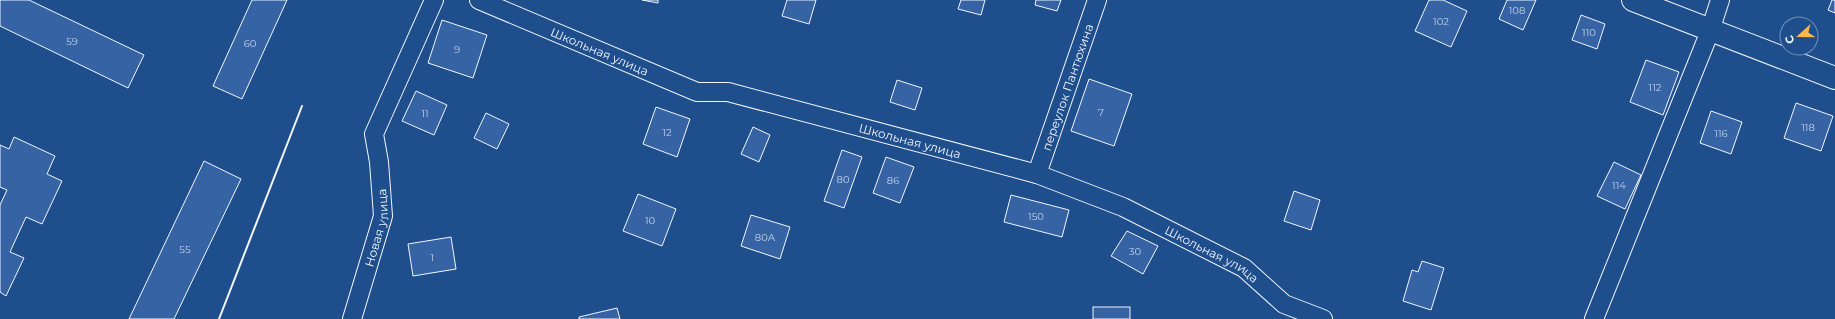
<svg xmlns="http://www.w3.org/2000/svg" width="1835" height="319" viewBox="0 0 1835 319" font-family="Montserrat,sans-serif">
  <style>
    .building { fill: #3563a3; stroke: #f2f6ff }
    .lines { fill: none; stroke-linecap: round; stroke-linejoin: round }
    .minor-casing { stroke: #f2f6ff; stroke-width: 20 }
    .tertiary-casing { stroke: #f2f6ff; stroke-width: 24 }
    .minor { stroke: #1f4e8c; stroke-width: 18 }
    .tertiary { stroke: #1f4e8c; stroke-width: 22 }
    .wall { stroke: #f2f6ff; stroke-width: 2 }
    .labels { text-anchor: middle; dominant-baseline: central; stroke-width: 3; stroke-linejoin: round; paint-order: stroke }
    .number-label { font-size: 10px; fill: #c3d1e8 }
    .street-label { font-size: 12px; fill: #f2f6ff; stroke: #1f4e8c }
  </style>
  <rect width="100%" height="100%" fill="#1f4e8c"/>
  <g class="building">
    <path d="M 0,0 L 29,0 L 144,55 L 128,88 L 0,26 Z"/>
    <path d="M 252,0 L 287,0 L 242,99 L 213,86 Z"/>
    <path d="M 642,0 L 658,0 L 658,3 Z"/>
    <path d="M 787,0 L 816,0 L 809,24 L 782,16 Z"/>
    <path d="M 961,0 L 985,0 L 981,15 L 958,9 Z"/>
    <path d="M 1036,0 L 1061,0 L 1057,11 L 1035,5 Z"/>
    <path d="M 1429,0 L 1443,0 L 1467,11 L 1451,47 L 1415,31 Z"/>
    <path d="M 1507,0 L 1536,0 L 1523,30 L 1499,19 Z"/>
    <path d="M 1832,0 L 1835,0 L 1835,13 L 1828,10 Z"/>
    <path d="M 1581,15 L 1605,24 L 1597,49 L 1572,40 Z"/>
    <path d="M 442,20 L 487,35 L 473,78 L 428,63 Z"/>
    <path d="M 1646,60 L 1679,72 L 1663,115 L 1630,102 Z"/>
    <path d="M 1089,79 L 1132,94 L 1114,146 L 1071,131 Z"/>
    <path d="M 897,80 L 922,88 L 915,110 L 890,102 Z"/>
    <path d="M 416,91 L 447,105 L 434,135 L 402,121 Z"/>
    <path d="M 1796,103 L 1833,116 L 1821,151 L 1784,138 Z"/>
    <path d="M 656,107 L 690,119 L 677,157 L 643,144 Z"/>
    <path d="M 1711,111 L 1742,122 L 1731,154 L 1700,143 Z"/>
    <path d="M 486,113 L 509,124 L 497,149 L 474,138 Z"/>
    <path d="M 753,127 L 770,135 L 759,162 L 741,154 Z"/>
    <path d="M 14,137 L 55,156 L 47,174 L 62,181 L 42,224 L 26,217 L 10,252 L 24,258 L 6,296 L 0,292 L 0,205 L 7,190 L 0,187 L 0,145 L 9,149 Z"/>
    <path d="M 842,150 L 862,157 L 844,208 L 824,201 Z"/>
    <path d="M 886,157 L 914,167 L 900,203 L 873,193 Z"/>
    <path d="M 204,161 L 241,179 L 174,319 L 129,319 Z"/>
    <path d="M 1614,162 L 1641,175 L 1625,209 L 1597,196 Z"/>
    <path d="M 1294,191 L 1320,200 L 1311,230 L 1284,221 Z"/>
    <path d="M 638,194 L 676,209 L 662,246 L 623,231 Z"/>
    <path d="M 1011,195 L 1069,210 L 1062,237 L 1004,222 Z"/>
    <path d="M 751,215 L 790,227 L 780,259 L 741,246 Z"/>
    <path d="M 1127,231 L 1158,246 L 1143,274 L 1111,256 Z"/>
    <path d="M 451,237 L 456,269 L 413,276 L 408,244 Z"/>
    <path d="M 1422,261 L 1444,268 L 1431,310 L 1403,301 L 1412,270 L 1418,272 Z"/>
    <rect x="1093" y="307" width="37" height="12"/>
    <path d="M 617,308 L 620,319 L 579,319 L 579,317 Z"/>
  </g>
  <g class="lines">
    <defs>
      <g id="minor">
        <path id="s1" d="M 479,0 L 697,92 L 728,92 L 1037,174 L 1123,207 L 1244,268 L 1284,304 L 1323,319"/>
        <path id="s2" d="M 1037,174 L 1097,0"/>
        <path id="s3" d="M 352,319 L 383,216 L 379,162 L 374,134 L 434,0"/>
        <path d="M 1594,319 L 1710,31 L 1720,0"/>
      </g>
      <path id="tertiary" d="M 1633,0 L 1835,78"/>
    </defs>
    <use href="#minor" class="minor-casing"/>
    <use href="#tertiary" class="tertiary-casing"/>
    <use href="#minor" class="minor"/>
    <use href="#tertiary" class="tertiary"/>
    <path class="wall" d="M 219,319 L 302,106"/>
  </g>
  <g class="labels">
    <g class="number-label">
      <text x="1517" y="10">108</text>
      <text x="1441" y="21">102</text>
      <text x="1589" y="32">110</text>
      <text x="72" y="41">59</text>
      <text x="250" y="43">60</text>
      <text x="457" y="49">9</text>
      <text x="1655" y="87">112</text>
      <text x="1101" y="112">7</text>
      <text x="425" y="113">11</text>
      <text x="1808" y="127">118</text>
      <text x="667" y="132">12</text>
      <text x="1721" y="133">116</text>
      <text x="843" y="179">80</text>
      <text x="893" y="180">86</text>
      <text x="1619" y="185">114</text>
      <text x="1036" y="216">150</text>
      <text x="650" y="220">10</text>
      <text x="765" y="237">80А</text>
      <text x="185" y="249">55</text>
      <text x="1135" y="251">30</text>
      <text x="432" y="257">1</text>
    </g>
    <g class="street-label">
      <text stroke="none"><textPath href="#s1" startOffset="131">Школьная улица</textPath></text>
      <text stroke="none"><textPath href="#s2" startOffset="92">переулок Пантюхина</textPath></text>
      <text stroke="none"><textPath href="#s1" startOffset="456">Школьная улица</textPath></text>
      <text stroke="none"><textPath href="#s3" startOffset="95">Новая улица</textPath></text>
      <text stroke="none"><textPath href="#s1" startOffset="780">Школьная улица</textPath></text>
    </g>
  </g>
  <g transform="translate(1799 36) rotate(249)"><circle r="19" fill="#1f4e8c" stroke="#7391ba"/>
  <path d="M0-3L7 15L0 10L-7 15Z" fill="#ffb74d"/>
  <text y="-6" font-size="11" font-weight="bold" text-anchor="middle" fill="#f2f6ff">С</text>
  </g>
</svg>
